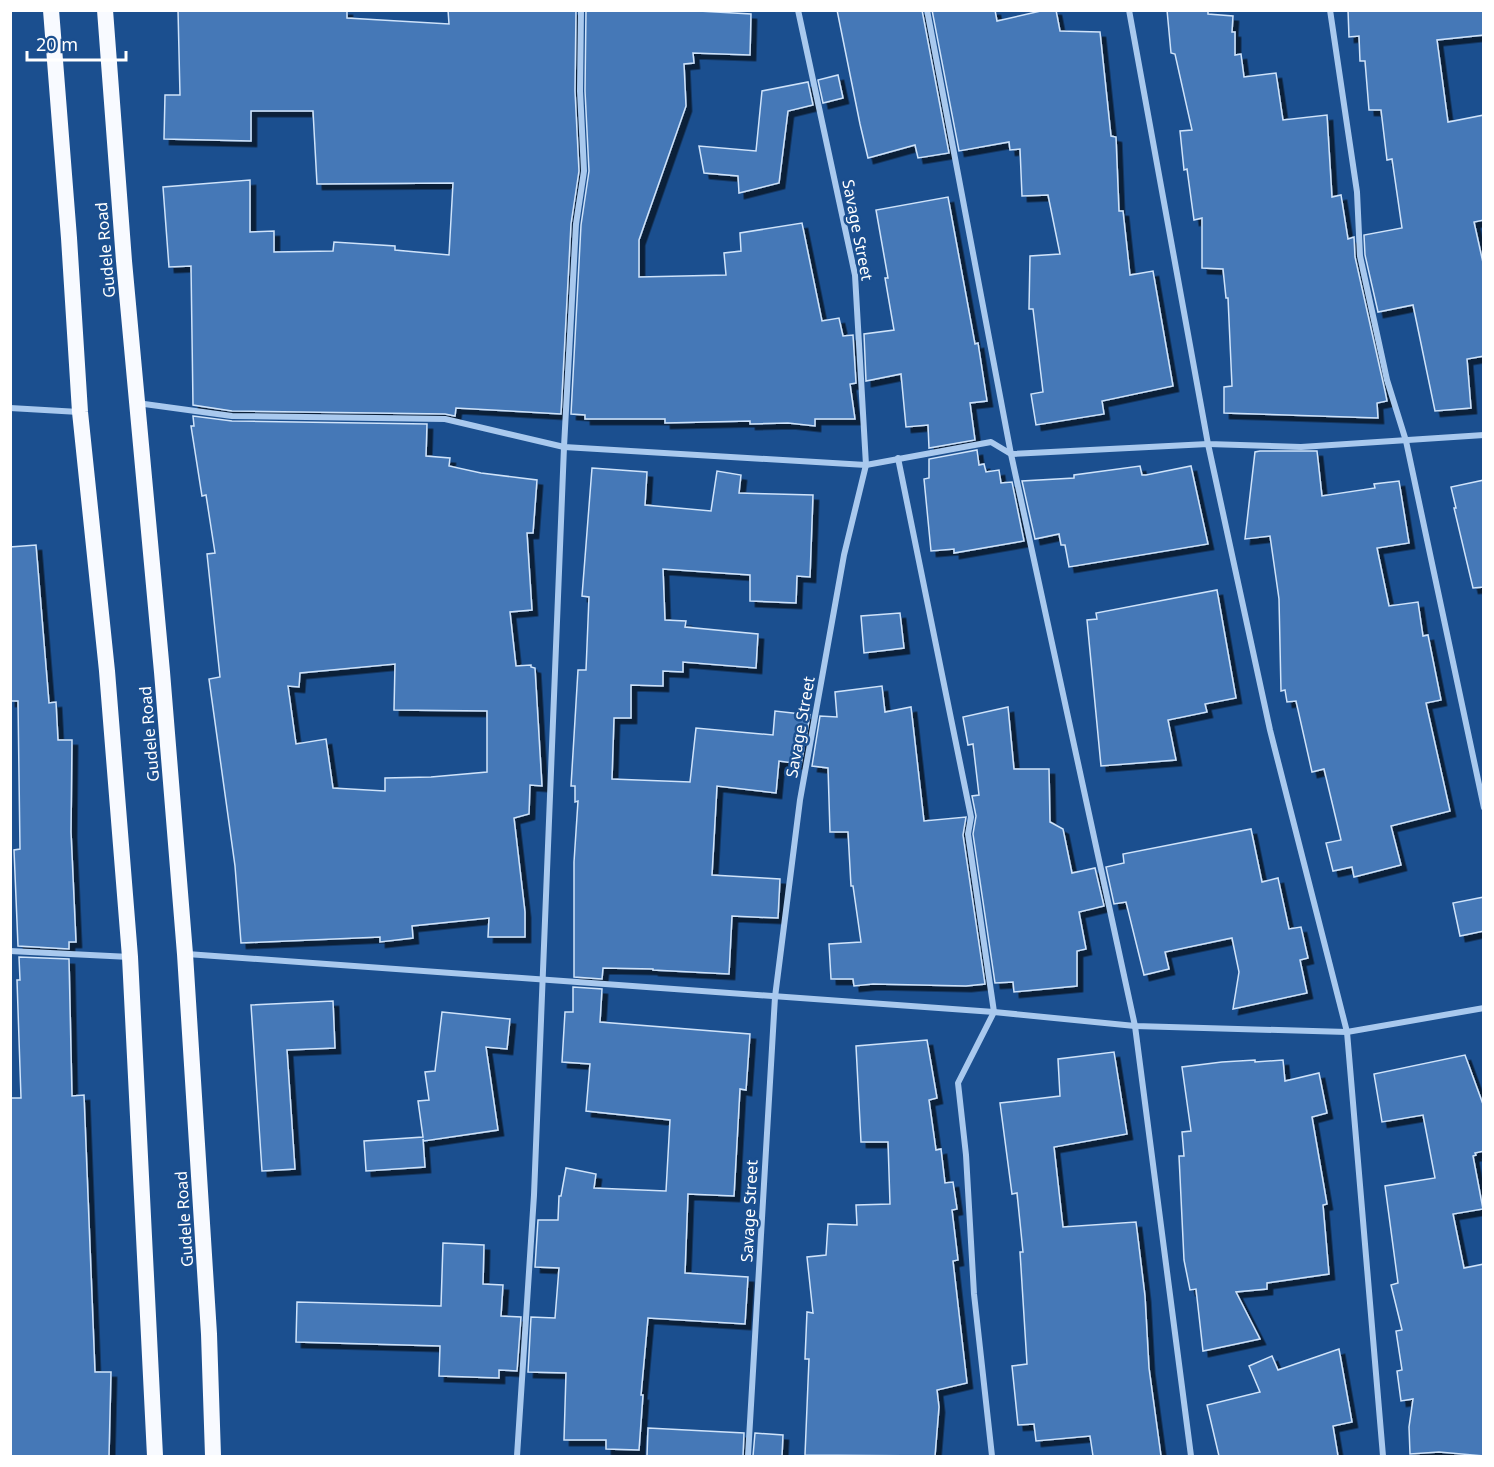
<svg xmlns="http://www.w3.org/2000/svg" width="1494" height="1467" viewBox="0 0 1494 1467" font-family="'Noto Sans',sans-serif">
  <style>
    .building { fill: #4478b7; stroke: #cfe3fa; stroke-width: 1.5; fill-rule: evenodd; filter: url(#shadow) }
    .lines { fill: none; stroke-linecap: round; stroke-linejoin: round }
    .minor { stroke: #a9c9ee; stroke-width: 6 }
    .trunk { stroke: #f8faff; stroke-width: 16 }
    .labels { text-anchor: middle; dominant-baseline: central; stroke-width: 5; stroke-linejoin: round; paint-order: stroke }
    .street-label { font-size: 16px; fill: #fff; stroke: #1b4f8f }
  </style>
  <defs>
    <filter id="shadow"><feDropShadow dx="5.5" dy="5.5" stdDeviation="0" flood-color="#0009"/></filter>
  </defs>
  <rect width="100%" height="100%" fill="#1b4f8f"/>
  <g class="building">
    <path d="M 178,10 L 347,10 L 347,18 L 449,24 L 448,10 L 576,10 L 575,91 L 579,171 L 571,224 L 561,414 L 456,408 L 455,416 L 445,414 L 232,411 L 193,405 L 191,266 L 169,267 L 163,187 L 250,180 L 250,232 L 274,231 L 274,252 L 333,251 L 334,242 L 395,246 L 395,250 L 449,255 L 453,183 L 317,184 L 313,111 L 251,111 L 251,141 L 164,139 L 165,95 L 180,95 Z"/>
    <path d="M 586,10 L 681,10 L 751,14 L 750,55 L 693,53 L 694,63 L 684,64 L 686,106 L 639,240 L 639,277 L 726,275 L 724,253 L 741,251 L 740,233 L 802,223 L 822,321 L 839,318 L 843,336 L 853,335 L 856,383 L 850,384 L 855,419 L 815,419 L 815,426 L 788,423 L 750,424 L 750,421 L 665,423 L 665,419 L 585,419 L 585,415 L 571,414 L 581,225 L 589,171 L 585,91 Z"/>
    <path d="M 837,10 L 922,10 L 949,153 L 918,158 L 915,145 L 868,158 L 860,124 Z"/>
    <path d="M 932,10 L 995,10 L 997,21 L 1045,10 L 1056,10 L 1060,31 L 1100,32 L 1111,136 L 1116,137 L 1119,211 L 1123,211 L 1130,275 L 1153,271 L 1173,386 L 1102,401 L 1104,414 L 1036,425 L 1031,394 L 1043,392 L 1033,309 L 1029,309 L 1030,256 L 1060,254 L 1048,195 L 1022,196 L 1020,149 L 1010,150 L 1009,142 L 959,151 Z"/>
    <path d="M 1167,10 L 1208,10 L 1208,14 L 1233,16 L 1232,32 L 1235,32 L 1235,55 L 1241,54 L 1244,77 L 1276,73 L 1283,120 L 1327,115 L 1332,197 L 1341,195 L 1348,239 L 1354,237 L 1355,257 L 1385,391 L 1387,401 L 1377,403 L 1378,418 L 1224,413 L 1224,387 L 1232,386 L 1228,298 L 1226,298 L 1223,269 L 1202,268 L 1202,218 L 1194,220 L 1187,169 L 1184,170 L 1180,131 L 1192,130 L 1175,54 L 1171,53 Z"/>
    <path d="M 1348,10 L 1484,10 L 1484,35 L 1437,40 L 1448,122 L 1484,115 L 1484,220 L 1474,222 L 1484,267 L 1484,356 L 1467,359 L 1471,408 L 1435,411 L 1413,305 L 1378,312 L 1365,255 L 1364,235 L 1402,228 L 1392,159 L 1387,160 L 1381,110 L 1369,110 L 1365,61 L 1360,61 L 1359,36 L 1349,37 Z"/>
    <path d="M 838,75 L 843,98 L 823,103 L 818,80 Z"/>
    <path d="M 808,82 L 813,105 L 788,111 L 779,183 L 739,193 L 738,176 L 704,173 L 699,146 L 756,151 L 762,91 Z"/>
    <path d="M 948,197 L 975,344 L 978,343 L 987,401 L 970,403 L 975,440 L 929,448 L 928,425 L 906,427 L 901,374 L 866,381 L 864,334 L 894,330 L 885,278 L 888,278 L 876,210 Z"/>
    <path d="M 193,416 L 232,421 L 427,424 L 426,456 L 450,458 L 449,466 L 481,473 L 537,480 L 533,533 L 527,533 L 532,610 L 510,612 L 516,666 L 531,665 L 531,667 L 535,668 L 542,786 L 530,785 L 529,814 L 514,818 L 525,912 L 525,937 L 488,937 L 489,918 L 412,926 L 413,938 L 380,942 L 380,937 L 241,943 L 235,866 L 209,679 L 220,677 L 207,554 L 215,553 L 206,495 L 202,496 L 191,426 L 194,426 ZM 395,664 L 394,710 L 487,711 L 487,772 L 431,777 L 385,778 L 385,791 L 333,788 L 326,739 L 296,744 L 288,686 L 299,687 L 300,673 Z"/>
    <path d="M 977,450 L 979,465 L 984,464 L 986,472 L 999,470 L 1001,483 L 1012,482 L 1024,541 L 954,553 L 954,549 L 931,551 L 924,479 L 929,478 L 929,459 Z"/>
    <path d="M 1260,451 L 1317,451 L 1322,496 L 1375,488 L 1374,484 L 1399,481 L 1409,543 L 1377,548 L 1389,606 L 1418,602 L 1423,636 L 1428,635 L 1441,700 L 1426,703 L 1450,811 L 1391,826 L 1401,865 L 1354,877 L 1352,867 L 1333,871 L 1326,843 L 1341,840 L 1324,769 L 1312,772 L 1296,701 L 1287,702 L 1285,690 L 1281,691 L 1279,599 L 1270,536 L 1245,539 L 1255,452 Z"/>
    <path d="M 1140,466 L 1142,475 L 1146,475 L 1191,466 L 1208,544 L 1069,567 L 1065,545 L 1061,545 L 1059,534 L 1035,539 L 1022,481 L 1074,478 L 1074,475 Z"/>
    <path d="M 592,468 L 647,472 L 645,505 L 711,511 L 717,471 L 741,475 L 739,493 L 813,495 L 810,577 L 797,576 L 796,603 L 750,601 L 750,575 L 663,569 L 665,620 L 686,621 L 685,627 L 758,634 L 756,668 L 683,662 L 683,672 L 663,671 L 663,686 L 631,685 L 631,718 L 614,718 L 612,779 L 690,782 L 696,728 L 773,735 L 775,711 L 810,715 L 801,764 L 779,761 L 776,793 L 717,786 L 712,875 L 780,879 L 778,918 L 732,916 L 729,974 L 653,970 L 653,969 L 603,968 L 602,979 L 574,977 L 574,862 L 578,801 L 575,802 L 575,786 L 571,786 L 578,670 L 586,670 L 589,597 L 582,596 Z"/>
    <path d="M 1484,480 L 1484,587 L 1473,588 L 1454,508 L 1456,508 L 1451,487 Z"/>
    <path d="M 36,545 L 49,703 L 56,702 L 58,740 L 72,740 L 71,832 L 76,942 L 69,942 L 69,949 L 18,946 L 14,850 L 20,849 L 18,701 L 10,701 L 10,547 Z"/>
    <path d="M 1217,590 L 1236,698 L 1205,704 L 1207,712 L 1168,720 L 1176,760 L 1101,766 L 1087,620 L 1097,619 L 1096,613 Z"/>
    <path d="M 900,613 L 904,648 L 864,653 L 861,616 Z"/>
    <path d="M 882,686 L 885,712 L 911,707 L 924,821 L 966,817 L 963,835 L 985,984 L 966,986 L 873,984 L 854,986 L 853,979 L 831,979 L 829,944 L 861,942 L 853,886 L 851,886 L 848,832 L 830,832 L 828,768 L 812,766 L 820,716 L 837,717 L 835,692 Z"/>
    <path d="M 1008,707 L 1014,769 L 1049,769 L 1050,822 L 1063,829 L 1072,873 L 1095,868 L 1104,906 L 1079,912 L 1086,949 L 1077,951 L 1077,986 L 1014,992 L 1013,982 L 995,983 L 973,834 L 976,816 L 972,796 L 979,795 L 973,744 L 968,745 L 963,717 Z"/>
    <path d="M 1251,829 L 1262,882 L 1278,878 L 1289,929 L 1301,927 L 1308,958 L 1300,960 L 1307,993 L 1233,1009 L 1239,972 L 1232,938 L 1165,952 L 1169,969 L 1144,975 L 1126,902 L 1114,904 L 1106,867 L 1124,863 L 1123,854 Z"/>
    <path d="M 1484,897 L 1484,931 L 1460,936 L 1453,903 Z"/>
    <path d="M 19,957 L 69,959 L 72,1096 L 84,1095 L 95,1372 L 111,1372 L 109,1456 L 10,1456 L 10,1098 L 21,1098 L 17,980 L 20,980 Z"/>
    <path d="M 573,987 L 602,989 L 600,1022 L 750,1034 L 746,1090 L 740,1089 L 734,1196 L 688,1194 L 685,1273 L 748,1277 L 745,1324 L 648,1318 L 641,1395 L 643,1395 L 639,1450 L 606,1449 L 606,1440 L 564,1440 L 566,1373 L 528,1372 L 531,1317 L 555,1318 L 559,1268 L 535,1267 L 538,1220 L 558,1220 L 559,1196 L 561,1196 L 566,1168 L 596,1174 L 594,1188 L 666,1191 L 670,1120 L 586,1111 L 590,1064 L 562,1062 L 565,1012 L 573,1012 Z"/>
    <path d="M 333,1001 L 335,1048 L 287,1050 L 295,1169 L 262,1171 L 251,1005 Z"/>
    <path d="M 442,1012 L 510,1019 L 507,1049 L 486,1047 L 498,1130 L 424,1141 L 423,1139 L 425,1167 L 366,1171 L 364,1141 L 423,1137 L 418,1101 L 429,1100 L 425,1072 L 435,1071 Z"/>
    <path d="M 927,1040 L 937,1098 L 929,1100 L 936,1150 L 941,1149 L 945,1183 L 953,1182 L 957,1209 L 952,1210 L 958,1260 L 953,1261 L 967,1383 L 937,1390 L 939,1407 L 935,1456 L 805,1455 L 809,1359 L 805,1359 L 807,1312 L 813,1313 L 807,1257 L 826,1255 L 828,1224 L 857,1225 L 856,1205 L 890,1204 L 888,1142 L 861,1142 L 856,1046 Z"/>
    <path d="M 1114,1052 L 1127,1134 L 1054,1147 L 1063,1227 L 1136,1222 L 1145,1296 L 1149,1368 L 1161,1456 L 1093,1456 L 1090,1436 L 1036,1441 L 1034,1424 L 1018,1425 L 1012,1366 L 1027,1364 L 1020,1252 L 1023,1252 L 1017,1193 L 1012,1194 L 1000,1103 L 1060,1096 L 1058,1059 Z"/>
    <path d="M 1465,1055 L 1484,1107 L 1484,1151 L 1475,1153 L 1476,1155 L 1473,1156 L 1483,1209 L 1453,1214 L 1464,1268 L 1484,1264 L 1484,1456 L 1439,1452 L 1410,1454 L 1409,1427 L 1413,1399 L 1401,1401 L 1397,1371 L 1402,1370 L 1396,1331 L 1402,1330 L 1391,1285 L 1398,1283 L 1385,1186 L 1435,1178 L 1423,1115 L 1382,1122 L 1374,1074 Z"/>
    <path d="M 1255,1060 L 1255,1062 L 1283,1060 L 1285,1081 L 1319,1073 L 1327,1113 L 1312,1117 L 1327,1204 L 1323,1205 L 1329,1274 L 1267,1283 L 1267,1289 L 1236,1292 L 1260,1339 L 1203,1351 L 1196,1289 L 1190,1290 L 1184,1260 L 1179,1156 L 1184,1156 L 1182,1132 L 1191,1131 L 1182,1067 L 1222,1062 Z"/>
    <path d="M 443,1243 L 484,1245 L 483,1284 L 503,1285 L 501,1316 L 521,1317 L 517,1371 L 499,1370 L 499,1378 L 439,1376 L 440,1346 L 296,1342 L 297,1302 L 441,1306 Z"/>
    <path d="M 1339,1349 L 1352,1422 L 1333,1426 L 1338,1456 L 1219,1456 L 1207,1405 L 1260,1392 L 1249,1366 L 1272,1356 L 1278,1370 Z"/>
    <path d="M 648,1428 L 744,1433 L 743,1456 L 647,1456 Z"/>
    <path d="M 755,1433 L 783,1435 L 782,1456 L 753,1456 Z"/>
  </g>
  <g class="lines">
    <g class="minor">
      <path d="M 927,10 L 1011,454 L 1135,1026 L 1191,1456"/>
      <path d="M 1129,10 L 1208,444 L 1301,447 L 1484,435"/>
      <path d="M 1330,10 L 1357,192 L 1360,256 L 1387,380 L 1406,441 L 1484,808"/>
      <path d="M 137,403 L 232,416 L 445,419 L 564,447 L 866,465 L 991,442 L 1011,454 L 1208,444 L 1270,730 L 1347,1032 L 1383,1456"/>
      <path d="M 10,408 L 79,412"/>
      <path d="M 898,458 L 971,817 L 968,834 L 994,1012 L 958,1083 L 966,1155 L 974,1294 L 992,1456"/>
      <path d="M 10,951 L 130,957"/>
      <path d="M 187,954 L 994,1012 L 1135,1026 L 1347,1032 L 1484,1008"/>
      <path d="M 517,1456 L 534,1195 L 564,447 L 576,224 L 584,171 L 580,91 L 581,10"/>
      <path d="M 748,1456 L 775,997 L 800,800 L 844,555 L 866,465 L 855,275 L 798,10"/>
    </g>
    <g class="trunk">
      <path d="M 51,10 L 69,238 L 80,412 L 107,671 L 130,957 L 155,1456"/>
      <path d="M 105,10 L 124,261 L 162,672 L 185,954 L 209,1334 L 213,1456"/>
    </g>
  </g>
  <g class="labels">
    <g class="street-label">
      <text transform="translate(858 230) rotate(79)">Savage Street</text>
      <text transform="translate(105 250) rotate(-95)">Gudele Road</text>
      <text transform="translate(800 727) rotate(-80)">Savage Street</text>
      <text transform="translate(149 734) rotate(-95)">Gudele Road</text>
      <text transform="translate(749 1211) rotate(-87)">Savage Street</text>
      <text transform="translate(184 1219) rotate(-94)">Gudele Road</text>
    </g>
  </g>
  <rect width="1494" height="1467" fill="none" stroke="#ffffff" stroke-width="24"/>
  <path d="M27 51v9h99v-9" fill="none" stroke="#ffffff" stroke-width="3"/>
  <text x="36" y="51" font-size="18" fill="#ffffff" stroke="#1b4f8f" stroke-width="4.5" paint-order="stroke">20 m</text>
</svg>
